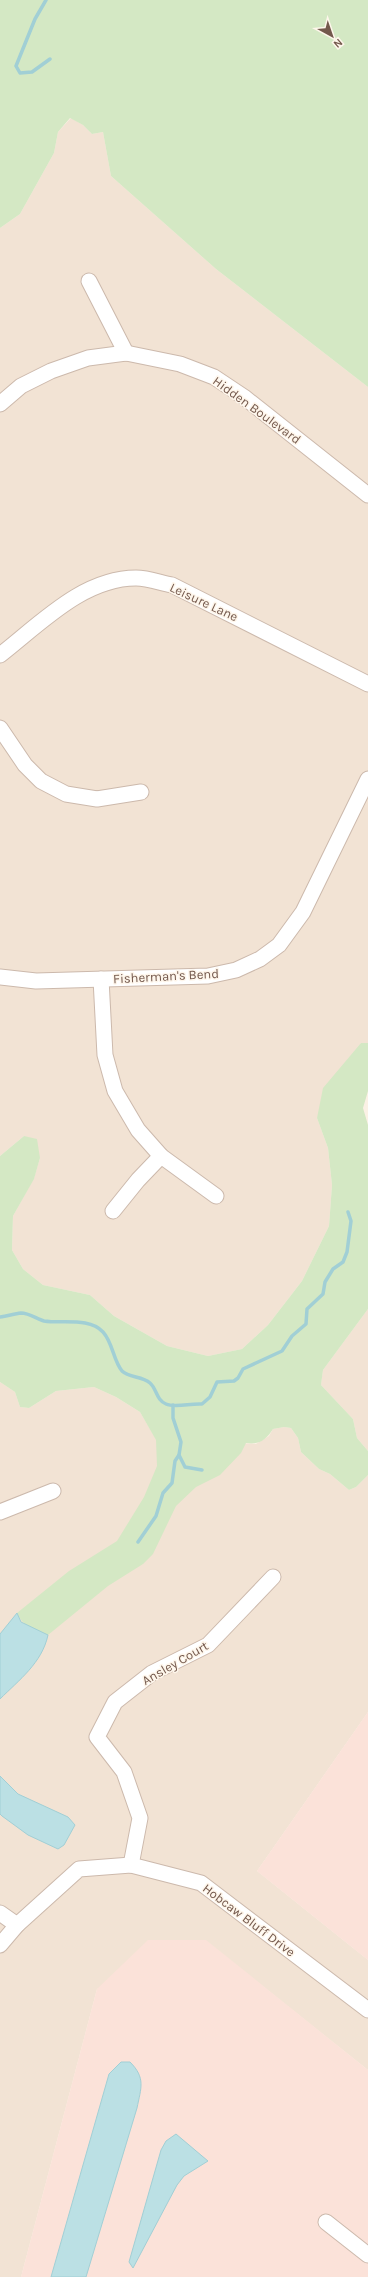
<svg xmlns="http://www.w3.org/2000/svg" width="368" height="2277" viewBox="0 0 368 2277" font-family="Karla,sans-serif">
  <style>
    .residential { fill: #f2e3d4 }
    .commercial { fill: #fbe2d9 }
    .green { fill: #d4e8c4 }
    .water { fill: #bbe0e4; stroke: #a1cfd5 }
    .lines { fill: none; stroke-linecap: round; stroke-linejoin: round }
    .stream { stroke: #a1cfd5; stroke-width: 3.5 }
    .minor-casing { stroke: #ccb9ac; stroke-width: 17 }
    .minor { stroke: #fff; stroke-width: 15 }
    .labels { text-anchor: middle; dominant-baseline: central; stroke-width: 3; stroke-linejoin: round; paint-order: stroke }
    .street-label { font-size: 13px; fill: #73584c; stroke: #fef6eb }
  </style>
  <rect width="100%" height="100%" fill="#fbf1e5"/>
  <g class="residential">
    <path d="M 71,118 L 83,125 L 92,134 L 103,132 L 111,176 L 216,269 L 368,387 L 368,1043 L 361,1043 L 317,1118 L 328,1148 L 332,1185 L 329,1226 L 302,1281 L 268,1325 L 242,1349 L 208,1356 L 167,1346 L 114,1316 L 90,1295 L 43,1285 L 23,1269 L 12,1250 L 13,1216 L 34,1178 L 40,1158 L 24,1136 L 0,1156 L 0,228 L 20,214 L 54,153 L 58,132 Z"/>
    <path d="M 368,1309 L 368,1451 L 357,1438 L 353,1419 L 321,1385 L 323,1370 Z"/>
    <path d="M 0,1382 L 15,1392 L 20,1407 L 29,1408 L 56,1391 L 94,1387 L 116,1397 L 140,1412 L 156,1439 L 256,1444 L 269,1436 L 273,1429 L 284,1427 L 291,1428 L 298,1438 L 301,1452 L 319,1469 L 330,1474 L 349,1490 L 356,1487 L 368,1475 L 368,1712 L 257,1871 L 368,1960 L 368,2070 L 206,1941 L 97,1989 L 21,2277 L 0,2277 Z"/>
  </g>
  <g class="commercial">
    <path d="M 368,1712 L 368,1960 L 257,1871 Z"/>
    <path d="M 148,1940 L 206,1940 L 368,2070 L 368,2277 L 21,2277 L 97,1989 Z"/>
  </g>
  <g class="green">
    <path d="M 0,0 L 368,0 L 368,387 L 216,269 L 111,176 L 103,132 L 92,134 L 83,125 L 70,118 L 58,132 L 54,153 L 20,214 L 0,228 Z"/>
    <path d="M 361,1043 L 368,1043 L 368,1091 L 363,1108 L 368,1125 L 368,1309 L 323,1370 L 321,1385 L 353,1419 L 357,1438 L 368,1451 L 368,1475 L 356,1487 L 349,1490 L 330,1474 L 319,1469 L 301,1452 L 298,1438 L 291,1428 L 284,1427 L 273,1429 C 266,1440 259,1445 246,1443 L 241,1453 L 220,1475 L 196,1487 L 176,1506 L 153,1554 L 143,1564 L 108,1586 L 48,1635 C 35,1630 23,1627 17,1613 L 69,1571 L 117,1541 L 144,1497 L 157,1466 L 156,1440 L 140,1412 L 116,1397 L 94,1387 L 56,1391 L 29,1408 L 20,1407 L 15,1392 L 0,1382 L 0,1156 L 24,1136 L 37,1139 L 40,1158 L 34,1179 L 13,1216 L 12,1250 L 23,1269 L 43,1285 L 90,1295 L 114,1316 L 167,1346 L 208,1356 L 242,1349 L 268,1325 L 302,1281 L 329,1226 L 332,1185 L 328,1148 L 317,1118 L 323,1088 Z"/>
  </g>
  <g class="water">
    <path d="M 17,1613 L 21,1622 L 48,1635 C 42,1663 19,1680 0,1699 L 0,1634 Z"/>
    <path d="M 0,1776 L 18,1794 L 68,1817 L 75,1825 L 64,1845 L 58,1849 L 28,1835 L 2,1816 L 0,1814 Z"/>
    <path d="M 121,2062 L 130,2062 C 146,2078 141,2088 137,2108 L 86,2277 L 51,2277 L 109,2074 Z"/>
    <path d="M 176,2134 L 208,2161 L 184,2176 L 177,2185 L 133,2268 L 129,2262 L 161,2150 L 166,2141 Z"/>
  </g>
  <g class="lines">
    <g class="stream">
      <path d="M 46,0 L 35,19 L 16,66 L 20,73 L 32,72 L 50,59"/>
      <path d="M 0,1317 C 7,1316 14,1314 21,1313 C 29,1313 37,1319 44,1321 C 63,1324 89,1317 103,1332 C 113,1343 113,1360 122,1371 C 129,1378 142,1376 150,1383 C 157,1389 156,1400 166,1404 C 175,1408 191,1403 202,1404 L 210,1397 L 217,1382 L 234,1381 L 238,1378 L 243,1369 L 282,1351 L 292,1336 L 306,1324 L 307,1309 L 323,1294 L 325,1282 L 333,1269 L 343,1262 L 347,1252 L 351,1221 L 348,1212"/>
      <path d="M 179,1455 L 185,1467 L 202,1470"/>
      <path d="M 138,1542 L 156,1516 L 163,1493 L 172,1483 L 175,1461 L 179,1455 L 181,1442 L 173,1418 L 173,1405"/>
    </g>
    <defs>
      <g id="minor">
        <path d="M 89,281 L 126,353"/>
        <path d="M 0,404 L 21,386 L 51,371 L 88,358 L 126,353 L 180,364 L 214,377 L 244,397 L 368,495"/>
        <path d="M 0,655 C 40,624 83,578 136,578 C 148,578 161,583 172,585 L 368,684"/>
        <path d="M 0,728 L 25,765 L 41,781 L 66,794 L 97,799 L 141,792"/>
        <path d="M 0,977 L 36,981 L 208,976 L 236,970 L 260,959 L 279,945 L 303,912 L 368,779"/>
        <path d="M 101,979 L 105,1055 L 115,1091 L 138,1130 L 161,1156 L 216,1196"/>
        <path d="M 113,1211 L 138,1180 L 161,1156"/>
        <path d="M 0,1512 L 53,1491"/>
        <path d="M 131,1865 L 140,1818 L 124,1772 L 97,1737 L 115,1702 L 152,1673 L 208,1645 L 273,1577"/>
        <path d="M 0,1913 L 17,1925"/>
        <path d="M 0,1945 L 17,1925 L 79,1869 L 131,1865 L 201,1883 L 368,2010"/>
        <path d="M 326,2222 L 368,2255"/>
      </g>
    </defs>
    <use href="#minor" class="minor-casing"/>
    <use href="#minor" class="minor"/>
  </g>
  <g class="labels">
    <g class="street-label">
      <text transform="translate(257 410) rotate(36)">Hidden Boulevard</text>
      <text transform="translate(204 602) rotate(25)">Leisure Lane</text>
      <text transform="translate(166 976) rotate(-3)">Fisherman's Bend</text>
      <text transform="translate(175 1663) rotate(-30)">Ansley Court</text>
      <text transform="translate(249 1920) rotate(37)">Hobcaw Bluff Drive</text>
    </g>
  </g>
  <g transform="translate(332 36) rotate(140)" stroke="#fef6eb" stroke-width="3" paint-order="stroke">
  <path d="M0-3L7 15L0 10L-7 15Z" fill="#73584c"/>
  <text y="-6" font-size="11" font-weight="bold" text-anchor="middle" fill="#73584c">N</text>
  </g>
</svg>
